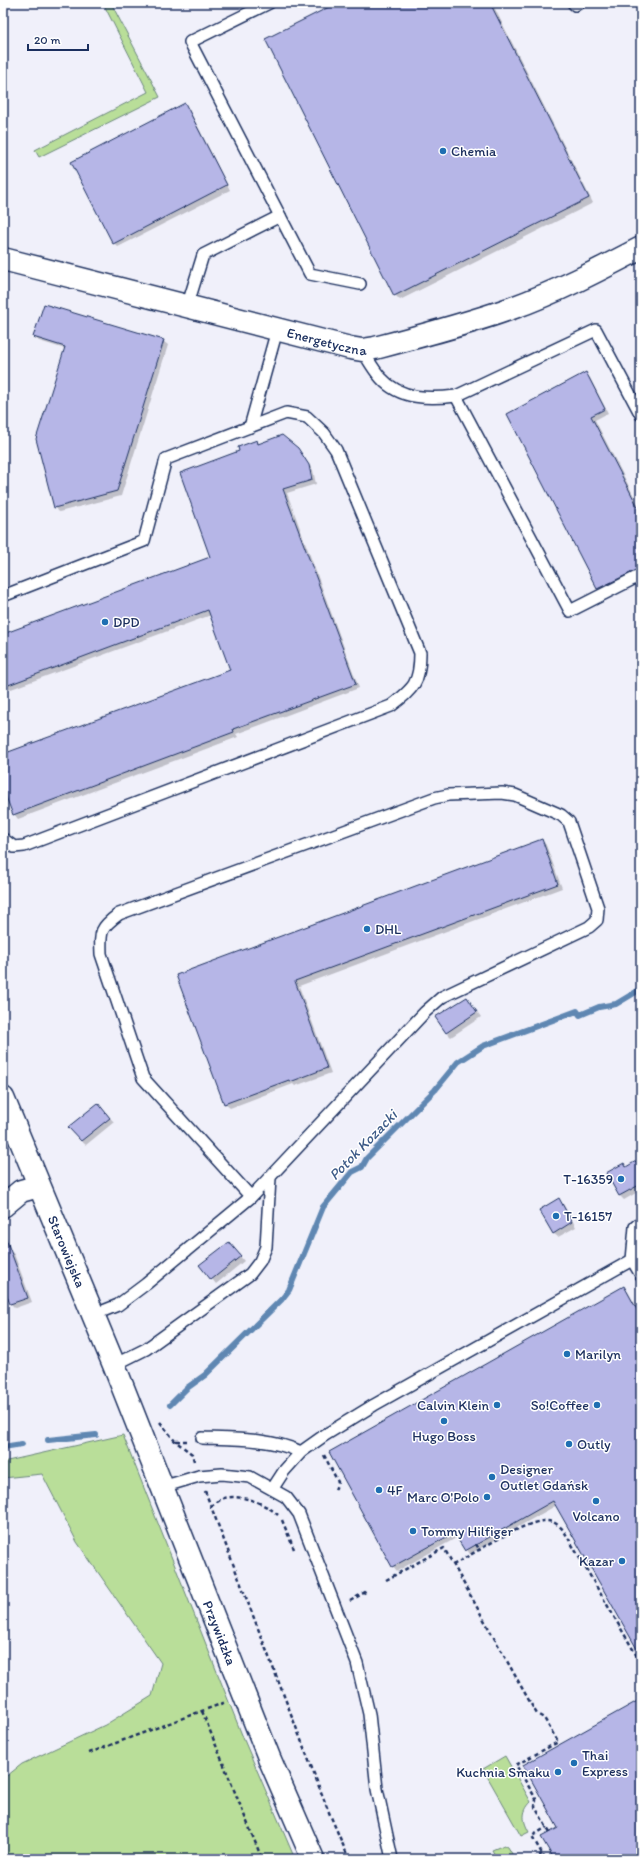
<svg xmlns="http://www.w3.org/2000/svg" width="644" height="1862" viewBox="0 0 644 1862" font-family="Itim,sans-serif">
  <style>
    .green { fill: #b9de99; stroke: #6a867c }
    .shadow { fill: #0003 }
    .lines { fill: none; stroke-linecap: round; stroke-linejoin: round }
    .stream { stroke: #5f87b2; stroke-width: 6 }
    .building { fill: #b6b6e7; stroke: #1b2f5e }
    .service-casing { stroke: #1b2f5e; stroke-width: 14 }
    .minor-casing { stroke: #1b2f5e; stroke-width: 25 }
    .tertiary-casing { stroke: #1b2f5e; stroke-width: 25 }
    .path { stroke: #1b2f5e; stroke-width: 2.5; stroke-dasharray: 4 3; stroke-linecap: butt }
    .service { stroke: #fff; stroke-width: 11 }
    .minor { stroke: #fff; stroke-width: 22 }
    .tertiary { stroke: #fff; stroke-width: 22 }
    .poi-dot { fill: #1f6fb2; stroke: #fff; stroke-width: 1.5 }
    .labels { text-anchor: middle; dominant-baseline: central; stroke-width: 3; stroke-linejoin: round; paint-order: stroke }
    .poi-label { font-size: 14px; fill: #1b2f5e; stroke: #fff; text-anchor: start }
    .street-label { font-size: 14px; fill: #1b2f5e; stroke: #fff }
    .water-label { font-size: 15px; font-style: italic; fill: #3d5b88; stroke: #fff }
  </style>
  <rect width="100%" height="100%" fill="#f0f0fa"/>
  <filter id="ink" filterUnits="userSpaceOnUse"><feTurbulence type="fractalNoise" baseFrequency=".025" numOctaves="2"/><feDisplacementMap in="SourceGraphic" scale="8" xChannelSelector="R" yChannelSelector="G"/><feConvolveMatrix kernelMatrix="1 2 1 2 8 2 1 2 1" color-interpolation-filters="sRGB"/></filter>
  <g filter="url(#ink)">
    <g class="green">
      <path d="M 103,3 L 111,3 L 160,97 L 39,157 L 35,150 L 148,92 Z"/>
      <path d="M 123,1435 L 244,1740 L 295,1859 L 3,1859 L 3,1779 L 22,1764 L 105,1725 L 152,1696 L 161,1663 L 77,1542 L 42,1474 L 3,1478 L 3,1462 Z"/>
      <path d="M 505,1756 L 531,1802 C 521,1812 523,1821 529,1832 L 521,1836 L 483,1769 Z"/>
      <path d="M 504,1845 L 508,1847 L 515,1859 L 497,1859 L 492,1850 Z"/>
    </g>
    <g class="shadow">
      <path d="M 339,3 L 492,3 L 593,203 L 400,300 L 395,295 Z"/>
      <path d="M 185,105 L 189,109 L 230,190 L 118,247 L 114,243 Z"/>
      <path d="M 3,143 L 6,150 L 3,151 Z"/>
      <path d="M 34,337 L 163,341 L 168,345 L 121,496 L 59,512 L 55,507 L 65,349 L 39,341 Z"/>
      <path d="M 585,374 L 590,378 L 608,413 L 595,420 L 641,510 L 641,574 L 603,593 L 598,589 L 508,414 Z"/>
      <path d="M 257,441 L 260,444 L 297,448 L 313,470 L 316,484 L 287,493 L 359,688 L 236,734 L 238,737 L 18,819 L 14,814 L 3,786 L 3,755 L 231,670 L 211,615 L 3,692 L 3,635 L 212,557 L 241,451 Z"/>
      <path d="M 542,840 L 546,845 L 562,888 L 299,986 L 331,1073 L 295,1086 L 293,1084 L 230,1108 L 225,1104 L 177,976 Z"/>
      <path d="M 467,998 L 481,1017 L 451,1037 L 446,1032 Z"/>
      <path d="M 102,1109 L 114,1122 L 86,1145 L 81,1141 Z"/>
      <path d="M 641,1159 L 641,1190 L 624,1200 L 620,1196 L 608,1173 L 626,1168 Z"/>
      <path d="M 559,1200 L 563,1204 L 576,1227 L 558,1237 L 553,1233 Z"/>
      <path d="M 233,1248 L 244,1261 L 216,1284 L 212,1279 Z"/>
      <path d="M 9,1250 L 14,1254 L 32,1302 L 15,1308 L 11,1304 L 3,1283 L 3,1253 Z"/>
      <path d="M 623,1287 L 628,1292 L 641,1315 L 641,1654 L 557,1505 L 470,1554 L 458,1537 L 397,1571 L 393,1566 Z"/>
    </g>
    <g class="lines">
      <g class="stream">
        <path d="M 170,1405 L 187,1388 L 205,1375 L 282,1299 L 289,1290 L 323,1207 L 352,1172 L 362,1167 L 367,1158 L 435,1090 L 458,1062 L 483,1046 L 577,1011 L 580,1015 L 599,1007 L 616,1004 L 641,989"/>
        <path d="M 48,1440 L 96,1435"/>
        <path d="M 3,1447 L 22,1444"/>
      </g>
    </g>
    <g class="building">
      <path d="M 337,3 L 490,3 L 589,198 L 394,296 L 265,39 Z"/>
      <path d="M 185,103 L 227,185 L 113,244 L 71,162 Z"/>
      <path d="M 44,304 L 164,340 L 117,491 L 54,508 L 36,439 L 65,347 L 33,337 Z"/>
      <path d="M 586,372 L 605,409 L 591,416 L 641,513 L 641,568 L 597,589 L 507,414 Z"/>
      <path d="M 282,435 L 298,448 L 309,465 L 312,480 L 283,489 L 356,684 L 233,729 L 234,732 L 13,815 L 3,789 L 3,754 L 230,670 L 208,610 L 3,687 L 3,634 L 210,557 L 180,473 L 239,451 L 238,447 L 257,440 L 258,444 Z"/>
      <path d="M 542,839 L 558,884 L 295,981 L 327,1068 L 290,1082 L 289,1080 L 224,1104 L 176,975 Z"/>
      <path d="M 467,997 L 477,1012 L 446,1033 L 435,1017 Z"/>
      <path d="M 98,1103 L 110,1118 L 81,1141 L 68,1127 Z"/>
      <path d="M 641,1158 L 641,1184 L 619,1196 L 606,1173 L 624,1163 L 626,1167 Z"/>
      <path d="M 559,1198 L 572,1222 L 553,1234 L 539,1210 Z"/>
      <path d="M 3,1236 L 5,1236 L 28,1298 L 10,1304 L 3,1286 Z"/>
      <path d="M 229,1242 L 241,1256 L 211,1280 L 199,1265 Z"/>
      <path d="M 624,1286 L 641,1317 L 641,1656 L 553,1501 L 465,1551 L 454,1533 L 392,1567 L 329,1452 Z"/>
      <path d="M 641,1699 L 641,1859 L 554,1859 L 541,1837 L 558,1828 L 523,1765 Z"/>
    </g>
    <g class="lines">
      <defs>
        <g id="service">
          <path d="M 269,3 L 190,42 L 310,274 L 360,284"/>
          <path d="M 573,3 L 575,5 L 579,3"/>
          <path d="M 187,307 L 203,255 L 280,216"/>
          <path d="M 362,350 C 368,359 373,369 381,378 C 400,400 431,399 456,396 L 596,330 L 641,415"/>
          <path d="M 456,396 L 570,611 L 641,575"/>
          <path d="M 250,427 L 277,330"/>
          <path d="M 3,596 L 144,541 L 166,459 L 286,413 L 307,417 L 324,433 L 336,450 L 420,653 C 420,683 414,688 391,706 L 24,846 L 14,847 L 3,839"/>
          <path d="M 641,1222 L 635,1227 L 632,1260 L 641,1275"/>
          <path d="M 93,1315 L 118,1305 L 146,1284 L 251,1197 L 425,1012 L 442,997 L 589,927 L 597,920 L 598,908 L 569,822 L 561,815 L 515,795 L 502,793 L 448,795 L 434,798 L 119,914 C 100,928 100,931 101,954 L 143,1078 L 251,1197"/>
          <path d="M 114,1365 L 146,1349 L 250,1274 L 260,1261 L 266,1247 L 270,1178"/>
          <path d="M 202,1438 C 235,1439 270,1438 301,1452"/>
          <path d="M 162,1487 L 199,1476 L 222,1474 L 250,1477 L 286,1497 L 299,1514 L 357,1663 L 369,1714 L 377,1789 L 392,1859"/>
          <path d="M 273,1488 L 284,1471 L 301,1452 L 325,1435 L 374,1405 L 632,1260"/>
        </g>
        <g id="minor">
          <path id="s1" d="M 3,259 L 350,348 L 362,350 L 375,348 C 421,336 467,324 512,308 C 557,292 599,270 641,248"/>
          <path d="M 3,1206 L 21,1191 L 39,1186"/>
        </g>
        <g id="tertiary">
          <path id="s2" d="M 3,1098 L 114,1365 L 270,1760 L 313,1859"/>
        </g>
      </defs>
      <use href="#service" class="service-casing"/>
      <use href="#minor" class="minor-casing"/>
      <use href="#tertiary" class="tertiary-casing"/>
      <g class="path">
        <path d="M 160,1422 L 175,1441 L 192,1454 L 194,1461"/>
        <path d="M 176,1441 L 187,1441"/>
        <path d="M 324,1455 L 338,1482 L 335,1490"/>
        <path d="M 205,1491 L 328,1810 L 349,1859"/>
        <path d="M 211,1506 C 215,1504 220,1499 224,1498 C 241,1494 265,1503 278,1515"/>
        <path d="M 282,1520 L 294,1549"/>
        <path d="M 476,1544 L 480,1551"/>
        <path d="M 453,1565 C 474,1553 521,1523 543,1521 C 552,1520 558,1524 564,1531 L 641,1663"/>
        <path d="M 386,1580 L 444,1548 L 531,1704 L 537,1714 L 544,1718 L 558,1742 L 516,1765 L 536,1799 L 535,1807 L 550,1833"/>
        <path d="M 350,1601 L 367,1591"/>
        <path d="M 202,1711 L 262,1859"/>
        <path d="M 89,1753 L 226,1702"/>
        <path d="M 533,1859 L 542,1854"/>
        <path d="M 545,1859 L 532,1836 L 547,1827"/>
      </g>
      <use href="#service" class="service"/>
      <use href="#minor" class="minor"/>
      <use href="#tertiary" class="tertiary"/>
    </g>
  </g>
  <g class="poi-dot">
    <circle cx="443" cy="151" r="4"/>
    <circle cx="105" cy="622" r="4"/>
    <circle cx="367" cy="929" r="4"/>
    <circle cx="621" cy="1179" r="4"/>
    <circle cx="556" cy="1216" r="4"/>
    <circle cx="567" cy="1354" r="4"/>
    <circle cx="497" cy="1405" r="4"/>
    <circle cx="597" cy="1405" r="4"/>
    <circle cx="444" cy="1421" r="4"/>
    <circle cx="569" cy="1444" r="4"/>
    <circle cx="492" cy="1477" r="4"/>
    <circle cx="379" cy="1490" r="4"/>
    <circle cx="487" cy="1497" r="4"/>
    <circle cx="596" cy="1501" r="4"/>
    <circle cx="413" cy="1531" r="4"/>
    <circle cx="622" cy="1561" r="4"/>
    <circle cx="574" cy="1763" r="4"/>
    <circle cx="558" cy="1772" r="4"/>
  </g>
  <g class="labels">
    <g class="poi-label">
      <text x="451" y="151">Chemia</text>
      <text x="113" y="622">DPD</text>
      <text x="375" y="929">DHL</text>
      <text x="613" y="1179" text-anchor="end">T-16359</text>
      <text x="564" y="1216">T-16157</text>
      <text x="575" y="1354">Marilyn</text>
      <text x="489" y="1405" text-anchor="end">Calvin Klein</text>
      <text x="589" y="1405" text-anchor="end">So!Coffee</text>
      <text x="444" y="1436" text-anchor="middle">Hugo Boss</text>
      <text x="577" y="1444">Outly</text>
      <text x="500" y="1469">Designer<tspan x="500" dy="16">Outlet Gdańsk</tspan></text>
      <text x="387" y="1490">4F</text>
      <text x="479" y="1497" text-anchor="end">Marc O'Polo</text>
      <text x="596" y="1516" text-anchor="middle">Volcano</text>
      <text x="421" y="1531">Tommy Hilfiger</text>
      <text x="614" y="1561" text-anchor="end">Kazar</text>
      <text x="582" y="1755">Thai<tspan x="582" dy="16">Express</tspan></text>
      <text x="550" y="1772" text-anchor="end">Kuchnia Smaku</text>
    </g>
    <g class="street-label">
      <text stroke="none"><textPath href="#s1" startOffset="334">Energetyczna</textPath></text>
      <text stroke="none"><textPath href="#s2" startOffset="166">Starowiejska</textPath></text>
      <text stroke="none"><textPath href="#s2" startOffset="577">Przywidzka</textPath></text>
    </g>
    <g class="water-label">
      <text transform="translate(363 1145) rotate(-46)">Potok Kozacki</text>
    </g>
  </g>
  <rect width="644" height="1862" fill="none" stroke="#fff" stroke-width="16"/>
  <rect x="8" y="8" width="628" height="1846" fill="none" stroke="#1b2f5e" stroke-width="1.5" filter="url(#ink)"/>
  <path d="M28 44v6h60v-6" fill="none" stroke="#1b2f5e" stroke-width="2"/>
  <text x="34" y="44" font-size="12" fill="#1b2f5e" stroke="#ffffff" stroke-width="3" paint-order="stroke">20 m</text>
</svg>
